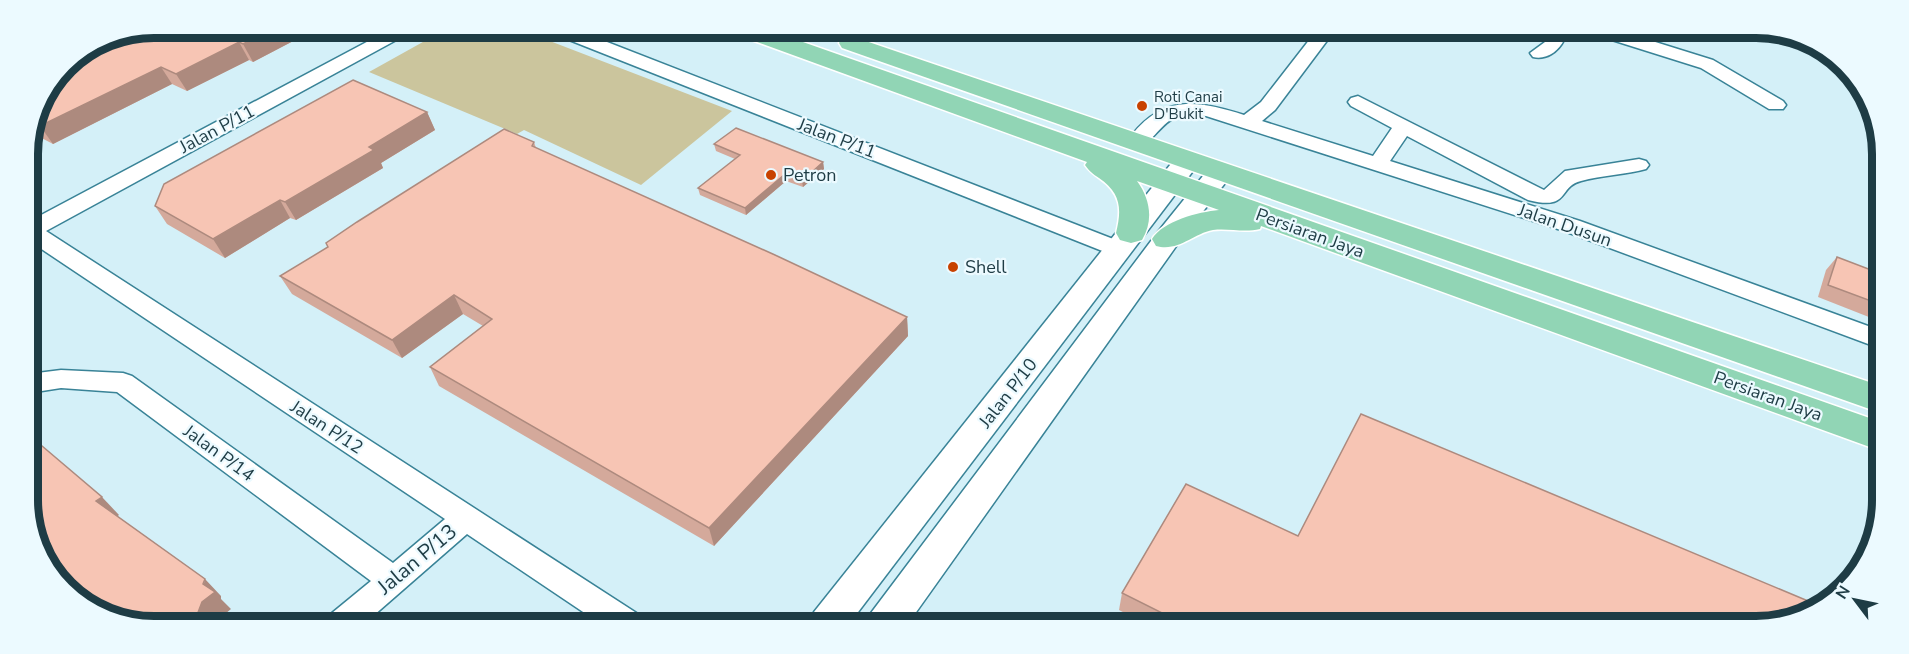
<svg xmlns="http://www.w3.org/2000/svg" width="1909" height="654" viewBox="0 0 1909 654" font-family="'Nunito Sans',sans-serif">
  <style>
    .green { fill: #cbc59d }
    .lines { fill: none; stroke-linecap: round; stroke-linejoin: round }
    .minor-casing { stroke: #398397; stroke-width: 3 }
    .tertiary-casing { stroke: #398397; stroke-width: 3 }
    .primary-casing { stroke: #fff; stroke-width: 3 }
    .minor { fill: #fff; fill-rule: evenodd }
    .tertiary { fill: #fff; fill-rule: evenodd }
    .primary { fill: #91d5b5; fill-rule: evenodd }
    .wall { fill: #d4a99b }
    .shaded-wall { fill: #ad8a7e }
    .building { fill: #f7c5b4; stroke: #ad8a7e; stroke-width: 1.5 }
    .poi-dot { fill: #c84200; stroke: #ecfaff; stroke-width: 2 }
    .labels { text-anchor: middle; dominant-baseline: central; stroke-width: 4.5; stroke-linejoin: round; paint-order: stroke }
    .far-poi-label { font-size: 15px; fill: #1e3c45; stroke: #ecfaff; text-anchor: start }
    .street-label { font-size: 18px; fill: #1e3c45; stroke: #ecfaff }
    .poi-label { font-size: 18px; fill: #1e3c45; stroke: #ecfaff; text-anchor: start }
    .near-street-label { font-size: 21px; fill: #1e3c45; stroke: #ecfaff }
    .rim { fill: none; stroke: #1e3c45; stroke-width: 8 }
  </style>
  <rect width="100%" height="100%" fill="#d4f0f8"/>
  <path class="green" d="M 448,28 L 516,28 L 732,111 L 641,185 L 524,130 L 517,134 L 369,72 Z"/>
  <g class="lines">
    <defs>
      <g id="minor">
        <path d="M 393,28 L 414,28 L 411,32 L 46,231 L 638,614 L 642,624 L 601,624 L 467,534 L 365,623 L 328,623 L 332,613 L 371,581 L 117,392 L 61,388 L 29,393 L 29,374 L 61,370 L 123,373 L 132,376 L 393,563 L 445,519 L 28,240 L 28,222 Z"/>
        <path d="M 546,28 L 571,28 L 1126,244 L 1129,249 L 1126,254 L 1118,256 L 1110,254 L 549,32 Z"/>
        <path d="M 1317,30 L 1335,30 L 1275,110 L 1262,121 L 1373,156 L 1392,128 L 1351,106 L 1348,102 L 1351,98 L 1358,96 L 1544,190 L 1565,171 L 1639,159 L 1646,161 L 1649,165 L 1646,169 C 1625,175 1602,175 1581,181 C 1557,187 1571,211 1528,200 L 1407,136 L 1390,161 L 1580,221 L 1879,330 L 1879,348 L 1564,231 L 1206,116 C 1196,115 1186,114 1176,117 C 1158,124 1149,152 1129,147 L 1126,143 C 1159,95 1194,99 1244,115 L 1261,102 Z"/>
        <path d="M 1532,31 L 1553,31 L 1564,40 C 1558,52 1546,60 1533,57 L 1530,53 L 1545,42 Z"/>
        <path d="M 1593,31 L 1620,31 L 1713,60 L 1783,101 L 1786,105 L 1783,109 L 1769,109 L 1701,68 L 1596,35 Z"/>
      </g>
      <g id="tertiary">
        <path d="M 1187,153 L 1196,155 L 1200,161 L 1196,167 L 849,624 L 808,624 L 814,612 L 1178,155 Z"/>
        <path d="M 1220,164 L 1229,166 L 1233,172 L 1229,178 L 1177,245 L 907,625 L 865,624 L 871,613 L 1157,233 L 1211,166 Z"/>
      </g>
      <g id="primary">
        <path d="M 732,29 L 766,29 L 1878,421 L 1878,450 L 1261,226 L 1260,229 C 1244,233 1229,228 1213,230 C 1192,234 1179,252 1156,246 L 1152,239 C 1163,221 1198,212 1219,210 L 1137,181 C 1150,199 1154,220 1142,240 L 1131,243 L 1120,240 L 1116,233 C 1122,209 1121,193 1099,178 C 1093,174 1089,171 1085,165 L 1087,162 L 735,34 Z"/>
        <path d="M 851,36 L 1878,385 L 1878,412 L 842,48 L 839,43 L 842,38 Z"/>
      </g>
    </defs>
    <use href="#minor" class="minor-casing"/>
    <use href="#tertiary" class="tertiary-casing"/>
    <use href="#primary" class="primary-casing"/>
    <use href="#minor" class="minor"/>
    <use href="#tertiary" class="tertiary"/>
    <use href="#primary" class="primary"/>
  </g>
  <g class="wall">
    <path d="M 153,27 L 320,27 L 253,62 L 249,60 L 187,91 L 172,84 L 53,144 L 30,132 L 37,105 Z"/>
    <path d="M 427,112 L 435,130 L 381,163 L 383,168 L 296,220 L 290,218 L 225,258 L 167,224 L 155,206 Z"/>
    <path d="M 534,142 L 536,148 L 907,317 L 908,336 L 714,546 L 439,386 L 430,367 L 483,326 L 463,314 L 402,358 L 292,294 L 280,276 Z"/>
    <path d="M 714,144 L 823,162 L 824,169 L 803,187 L 786,181 L 746,215 L 700,195 L 698,188 L 735,159 L 716,151 Z"/>
    <path d="M 1837,257 L 1879,273 L 1879,321 L 1818,297 L 1826,270 Z"/>
    <path d="M 1298,536 L 1764,627 L 1148,625 L 1119,610 L 1122,593 Z"/>
  </g>
  <g class="shaded-wall">
    <path d="M 277,27 L 320,27 L 253,62 L 243,44 Z"/>
    <path d="M 239,42 L 249,60 L 187,91 L 176,74 Z"/>
    <path d="M 161,67 L 172,84 L 53,144 L 40,126 Z"/>
    <path d="M 427,112 L 435,130 L 381,163 L 383,168 L 296,220 L 285,202 L 369,147 Z"/>
    <path d="M 823,162 L 824,169 L 803,187 L 802,181 Z"/>
    <path d="M 785,174 L 786,181 L 746,215 L 745,208 Z"/>
    <path d="M 280,200 L 290,218 L 225,258 L 213,239 Z"/>
    <path d="M 454,295 L 463,314 L 402,358 L 392,340 Z"/>
    <path d="M 907,317 L 908,336 L 714,546 L 709,528 Z"/>
    <path d="M 102,497 L 119,515 L 114,519 L 96,501 Z"/>
    <path d="M 205,579 L 221,596 L 221,599 L 231,609 L 219,619 L 218,623 L 194,623 Z"/>
  </g>
  <g class="building">
    <path d="M 153,27 L 277,27 L 243,44 L 239,42 L 176,74 L 161,67 L 40,126 L 33,122 L 37,105 L 64,64 L 105,36 Z"/>
    <path d="M 353,80 L 427,112 L 369,147 L 374,150 L 285,202 L 280,200 L 213,239 L 155,206 L 164,184 Z"/>
    <path d="M 736,128 L 823,162 L 802,181 L 785,174 L 745,208 L 698,188 L 740,155 L 714,144 Z"/>
    <path d="M 504,129 L 534,142 L 532,146 L 775,255 L 907,317 L 709,528 L 430,367 L 492,319 L 454,295 L 392,340 L 280,276 L 328,247 L 326,243 L 357,222 Z"/>
    <path d="M 1837,257 L 1879,273 L 1879,304 L 1828,285 Z"/>
    <path d="M 1361,414 L 1820,606 L 1764,627 L 1186,625 L 1122,593 L 1186,484 L 1298,536 Z"/>
    <path d="M 35,440 L 102,497 L 96,501 L 205,579 L 203,584 L 215,592 L 202,602 L 194,623 L 120,623 L 59,584 L 29,525 L 29,441 Z"/>
  </g>
  <g class="poi-dot">
    <circle cx="1142" cy="106" r="6"/>
    <circle cx="771" cy="175" r="6"/>
    <circle cx="953" cy="267" r="6"/>
  </g>
  <g class="labels">
    <g class="far-poi-label">
      <text x="1154" y="97">Roti Canai<tspan x="1154" dy="17">D'Bukit</tspan></text>
    </g>
    <g class="street-label">
      <text transform="translate(217 129) rotate(-28)">Jalan P/11</text>
      <text transform="translate(837 138) rotate(21)">Jalan P/11</text>
      <text transform="translate(1565 225) rotate(19)">Jalan Dusun</text>
      <text transform="translate(1310 233) rotate(20)">Persiaran Jaya</text>
      <text transform="translate(1008 393) rotate(-52)">Jalan P/10</text>
      <text transform="translate(1768 396) rotate(20)">Persiaran Jaya</text>
      <text transform="translate(327 427) rotate(33)">Jalan P/12</text>
      <text transform="translate(219 453) rotate(36)">Jalan P/14</text>
    </g>
    <g class="poi-label">
      <text x="783" y="175">Petron</text>
      <text x="965" y="267">Shell</text>
    </g>
    <g class="near-street-label">
      <text transform="translate(417 559) rotate(-40)">Jalan P/13</text>
    </g>
  </g>
  <path d="M0 0H1909V654H0ZM154 38H1756A116 116 0 0 1 1872 154V500A116 116 0 0 1 1756 616H154A116 116 0 0 1 38 500V154A116 116 0 0 1 154 38Z" fill="#ecfaff" fill-rule="evenodd"/>
  <path class="rim" d="M154 38H1756A116 116 0 0 1 1872 154V500A116 116 0 0 1 1756 616H154A116 116 0 0 1 38 500V154A116 116 0 0 1 154 38Z"/>
  <g transform="translate(1855 600) rotate(302)" stroke="#ecfaff" stroke-width="4.5" paint-order="stroke">
  <path d="M0-4.5L10 22L0 15L-10 22Z" fill="#1e3c45"/>
  <text y="-9" font-size="16" font-weight="bold" text-anchor="middle" fill="#1e3c45">N</text>
  </g>
</svg>
